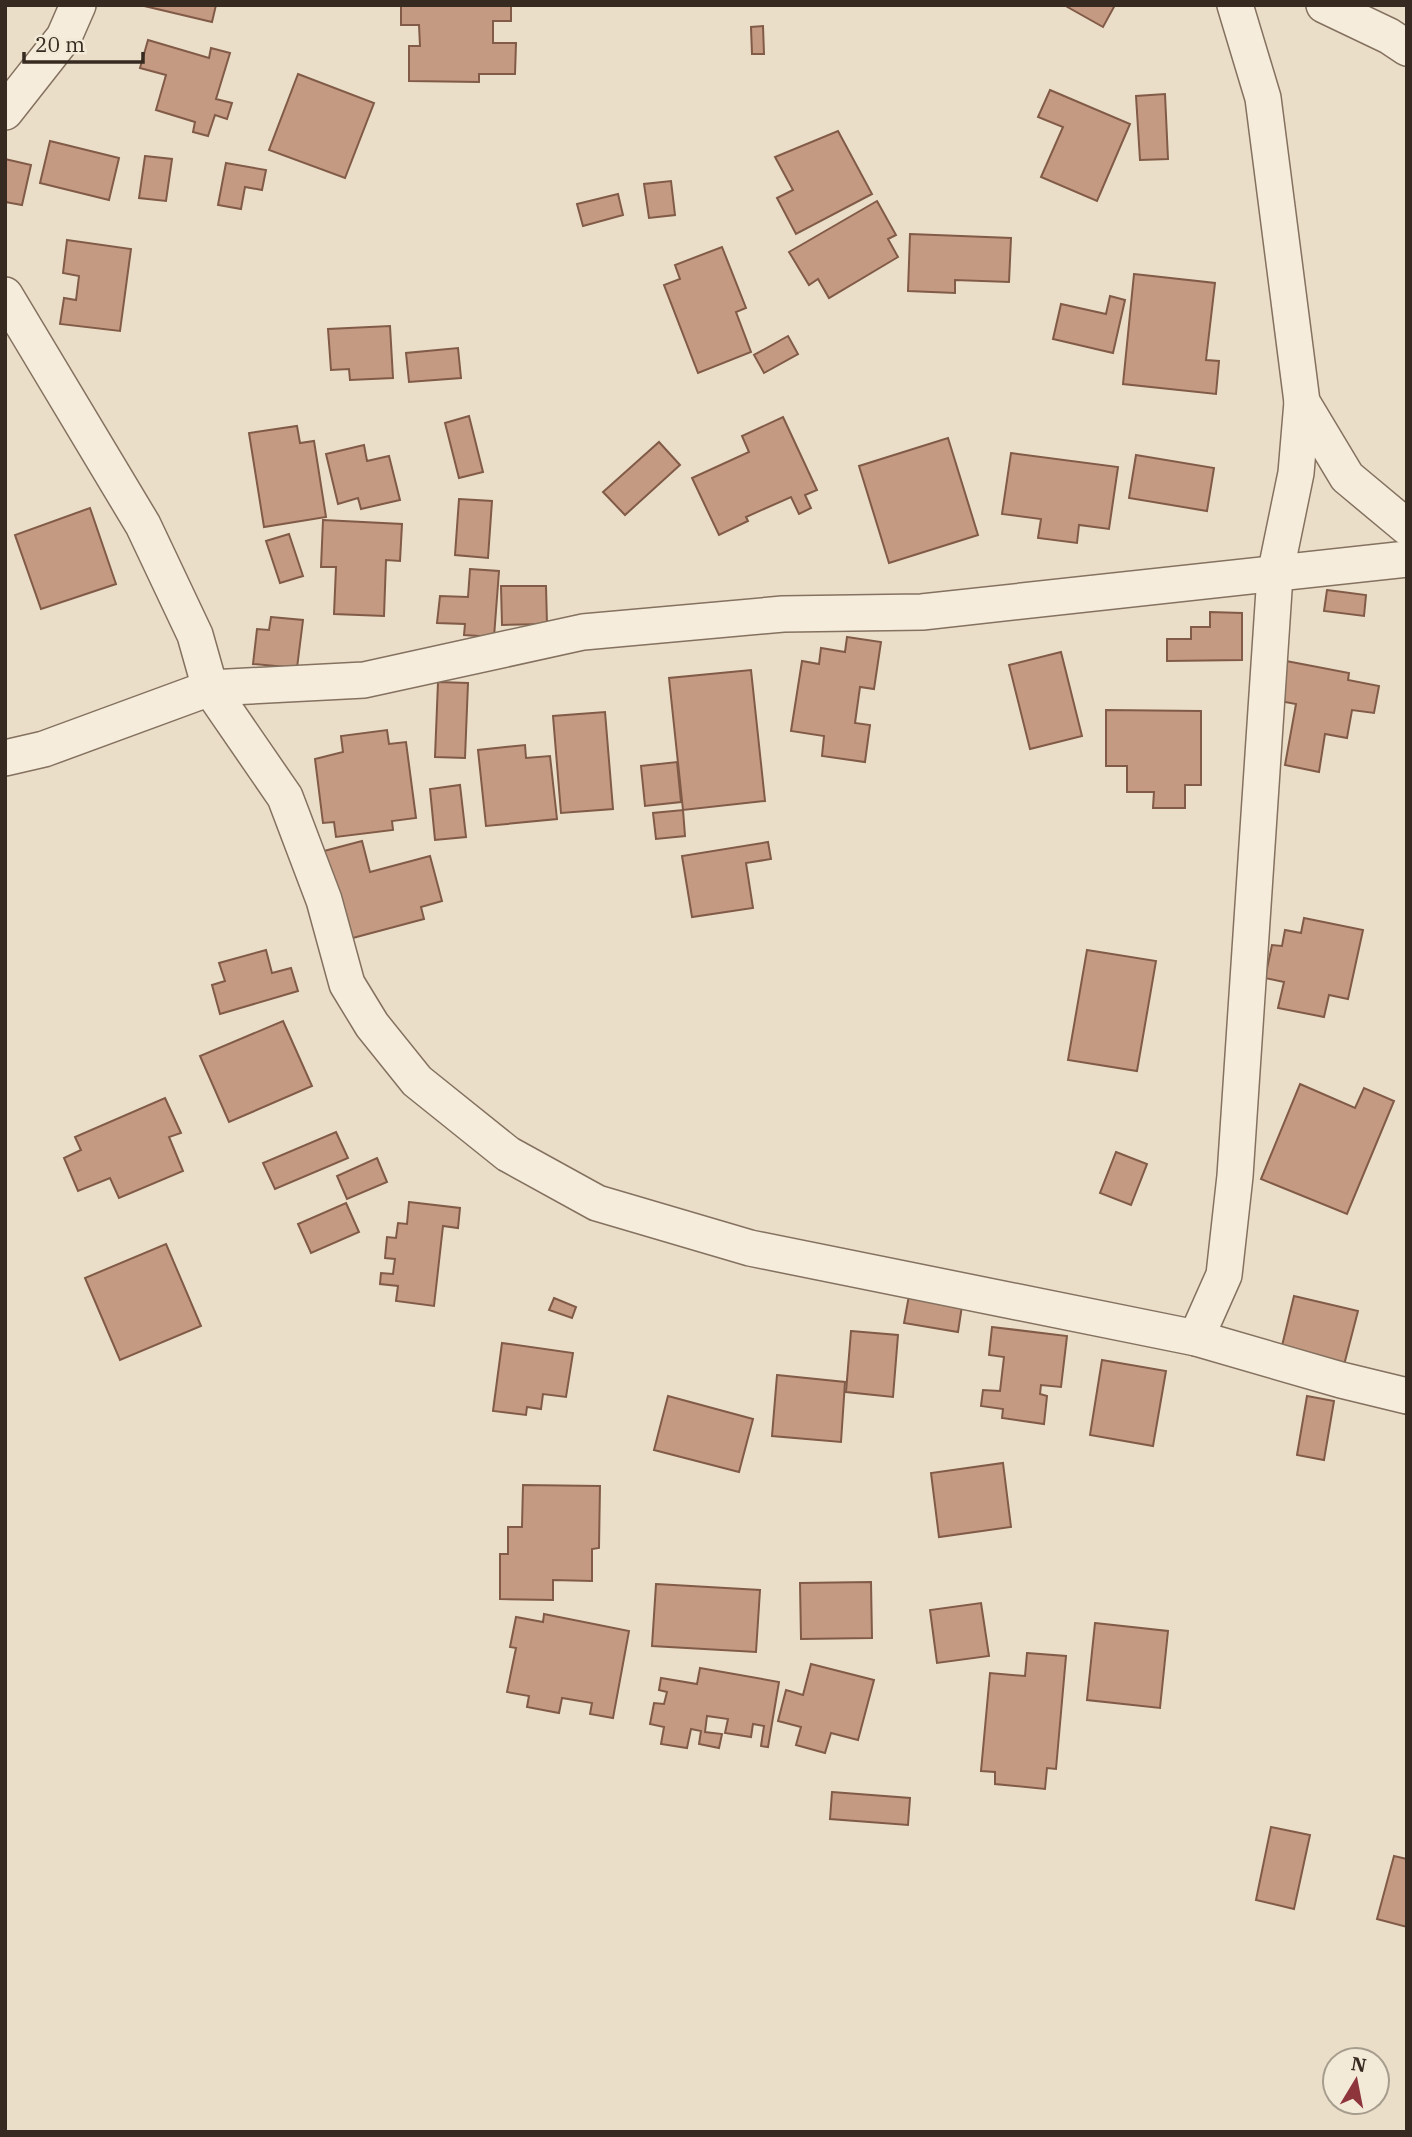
<svg xmlns="http://www.w3.org/2000/svg" width="1412" height="2137" viewBox="0 0 1412 2137" font-family="'IBM Plex Serif',serif">
  <style>
    .building { fill: #c49a82; stroke: #815b47; stroke-width: 2 }
    .lines { fill: none; stroke-linecap: round; stroke-linejoin: round }
    .street-casing { stroke: #84715f; stroke-width: 38 }
    .street { stroke: #f5ecdb; stroke-width: 35 }
  </style>
  <rect width="100%" height="100%" fill="#eadec8"/>
  <g class="building">
    <path d="M 140,5 L 216,5 L 212,22 Z"/>
    <path d="M 401,5 L 511,5 L 511,21 L 493,21 L 493,43 L 516,43 L 515,74 L 479,74 L 479,82 L 409,81 L 409,46 L 420,46 L 419,25 L 401,25 Z"/>
    <path d="M 1064,5 L 1115,5 L 1103,27 Z"/>
    <path d="M 763,26 L 764,54 L 752,54 L 751,27 Z"/>
    <path d="M 148,40 L 209,58 L 211,48 L 230,53 L 216,99 L 232,103 L 227,119 L 215,115 L 208,136 L 193,132 L 195,122 L 156,110 L 166,75 L 140,68 Z"/>
    <path d="M 298,74 L 374,103 L 345,178 L 269,150 Z"/>
    <path d="M 1050,90 L 1130,124 L 1097,201 L 1041,177 L 1063,127 L 1038,117 Z"/>
    <path d="M 1165,94 L 1168,159 L 1140,160 L 1136,96 Z"/>
    <path d="M 838,131 L 872,194 L 796,234 L 777,198 L 793,190 L 775,157 Z"/>
    <path d="M 50,141 L 119,158 L 109,200 L 40,183 Z"/>
    <path d="M 145,156 L 172,159 L 166,201 L 139,198 Z"/>
    <path d="M 5,159 L 31,165 L 22,205 L 5,202 Z"/>
    <path d="M 226,163 L 266,170 L 262,190 L 245,187 L 241,209 L 218,205 Z"/>
    <path d="M 671,181 L 675,215 L 649,218 L 644,184 Z"/>
    <path d="M 618,194 L 623,215 L 583,226 L 577,204 Z"/>
    <path d="M 877,201 L 896,235 L 888,239 L 898,257 L 829,298 L 818,279 L 809,285 L 789,252 Z"/>
    <path d="M 910,234 L 1011,238 L 1009,282 L 955,280 L 955,293 L 908,291 Z"/>
    <path d="M 67,240 L 131,249 L 120,331 L 60,324 L 64,298 L 76,300 L 79,276 L 63,273 Z"/>
    <path d="M 722,247 L 746,308 L 736,312 L 751,352 L 698,373 L 664,285 L 680,279 L 675,265 Z"/>
    <path d="M 1134,274 L 1215,283 L 1206,360 L 1219,361 L 1216,394 L 1123,384 Z"/>
    <path d="M 1110,296 L 1125,300 L 1113,353 L 1053,339 L 1061,304 L 1106,314 Z"/>
    <path d="M 390,326 L 393,378 L 350,380 L 349,369 L 331,370 L 328,329 Z"/>
    <path d="M 788,336 L 798,354 L 764,373 L 754,355 Z"/>
    <path d="M 458,348 L 461,378 L 409,382 L 406,353 Z"/>
    <path d="M 469,416 L 483,472 L 459,478 L 445,423 Z"/>
    <path d="M 783,417 L 817,490 L 805,495 L 811,508 L 799,514 L 791,497 L 746,517 L 748,521 L 719,535 L 692,478 L 749,452 L 742,436 Z"/>
    <path d="M 297,426 L 300,443 L 314,441 L 326,517 L 264,527 L 249,433 Z"/>
    <path d="M 948,438 L 978,535 L 889,563 L 859,466 Z"/>
    <path d="M 659,442 L 680,465 L 625,515 L 603,492 Z"/>
    <path d="M 364,445 L 367,461 L 389,456 L 400,500 L 361,509 L 358,498 L 338,504 L 326,454 Z"/>
    <path d="M 1011,453 L 1118,467 L 1109,529 L 1079,525 L 1077,543 L 1038,538 L 1041,519 L 1002,514 Z"/>
    <path d="M 1136,455 L 1214,468 L 1207,511 L 1129,498 Z"/>
    <path d="M 459,499 L 492,501 L 488,558 L 455,555 Z"/>
    <path d="M 90,508 L 116,584 L 41,609 L 15,535 Z"/>
    <path d="M 323,520 L 402,524 L 400,561 L 386,560 L 384,616 L 334,614 L 336,567 L 321,567 Z"/>
    <path d="M 289,534 L 303,576 L 280,583 L 266,541 Z"/>
    <path d="M 470,569 L 499,571 L 494,637 L 464,635 L 465,624 L 437,623 L 440,596 L 468,597 Z"/>
    <path d="M 501,586 L 546,586 L 547,624 L 502,625 Z"/>
    <path d="M 1327,590 L 1366,595 L 1364,616 L 1324,611 Z"/>
    <path d="M 1210,612 L 1242,613 L 1242,660 L 1167,661 L 1167,639 L 1191,639 L 1191,627 L 1210,627 Z"/>
    <path d="M 271,617 L 303,620 L 297,668 L 253,664 L 257,629 L 269,630 Z"/>
    <path d="M 847,637 L 881,642 L 874,689 L 860,687 L 855,723 L 870,725 L 865,762 L 822,756 L 824,736 L 791,731 L 802,661 L 819,664 L 821,648 L 845,652 Z"/>
    <path d="M 1061,652 L 1082,736 L 1030,749 L 1009,665 Z"/>
    <path d="M 1281,660 L 1349,673 L 1348,680 L 1379,686 L 1374,713 L 1352,710 L 1347,738 L 1325,734 L 1319,772 L 1285,765 L 1296,704 L 1274,700 Z"/>
    <path d="M 751,670 L 765,801 L 683,810 L 669,678 Z"/>
    <path d="M 438,682 L 468,683 L 465,758 L 435,757 Z"/>
    <path d="M 1106,710 L 1201,711 L 1201,785 L 1185,785 L 1185,808 L 1153,808 L 1154,792 L 1127,792 L 1127,766 L 1106,766 Z"/>
    <path d="M 605,712 L 613,809 L 561,813 L 553,716 Z"/>
    <path d="M 387,730 L 389,744 L 406,742 L 416,818 L 392,821 L 393,830 L 336,837 L 334,822 L 323,823 L 315,759 L 343,752 L 341,736 Z"/>
    <path d="M 525,745 L 526,758 L 550,756 L 557,819 L 486,826 L 478,750 Z"/>
    <path d="M 677,762 L 681,802 L 645,806 L 641,766 Z"/>
    <path d="M 460,785 L 466,837 L 435,840 L 430,789 Z"/>
    <path d="M 683,810 L 685,836 L 656,839 L 653,813 Z"/>
    <path d="M 362,841 L 370,872 L 430,856 L 442,901 L 421,907 L 424,919 L 349,939 L 324,851 Z"/>
    <path d="M 768,842 L 771,859 L 746,863 L 753,908 L 692,917 L 682,856 Z"/>
    <path d="M 1304,918 L 1363,930 L 1348,999 L 1329,995 L 1324,1017 L 1278,1008 L 1284,982 L 1265,978 L 1272,945 L 1282,946 L 1285,930 L 1301,933 Z"/>
    <path d="M 266,950 L 272,973 L 291,968 L 298,991 L 220,1014 L 212,985 L 225,981 L 219,963 Z"/>
    <path d="M 1087,950 L 1156,961 L 1137,1071 L 1068,1060 Z"/>
    <path d="M 283,1021 L 312,1086 L 229,1122 L 200,1056 Z"/>
    <path d="M 1300,1084 L 1355,1108 L 1364,1088 L 1394,1101 L 1347,1214 L 1261,1179 Z"/>
    <path d="M 165,1098 L 181,1133 L 169,1137 L 183,1171 L 119,1198 L 110,1178 L 78,1191 L 64,1158 L 81,1150 L 75,1137 Z"/>
    <path d="M 336,1132 L 348,1158 L 275,1189 L 263,1163 Z"/>
    <path d="M 1116,1152 L 1147,1164 L 1131,1205 L 1100,1193 Z"/>
    <path d="M 377,1158 L 387,1182 L 347,1199 L 337,1176 Z"/>
    <path d="M 409,1202 L 460,1208 L 458,1228 L 443,1226 L 434,1306 L 396,1301 L 398,1286 L 380,1284 L 381,1273 L 393,1274 L 395,1259 L 385,1258 L 387,1237 L 396,1238 L 398,1223 L 407,1224 Z"/>
    <path d="M 346,1203 L 359,1232 L 311,1253 L 298,1224 Z"/>
    <path d="M 166,1244 L 201,1326 L 120,1360 L 85,1278 Z"/>
    <path d="M 910,1290 L 963,1299 L 958,1332 L 904,1323 Z"/>
    <path d="M 1294,1296 L 1358,1311 L 1344,1365 L 1281,1350 Z"/>
    <path d="M 554,1298 L 576,1307 L 572,1318 L 549,1310 Z"/>
    <path d="M 992,1327 L 1067,1336 L 1061,1387 L 1041,1385 L 1040,1394 L 1047,1396 L 1044,1424 L 1002,1418 L 1003,1409 L 981,1406 L 983,1390 L 1000,1391 L 1004,1357 L 989,1355 Z"/>
    <path d="M 851,1331 L 898,1335 L 893,1397 L 846,1392 Z"/>
    <path d="M 502,1343 L 573,1353 L 566,1397 L 543,1394 L 541,1409 L 527,1407 L 526,1415 L 493,1411 Z"/>
    <path d="M 1102,1360 L 1166,1371 L 1153,1446 L 1090,1435 Z"/>
    <path d="M 777,1375 L 845,1382 L 841,1442 L 772,1436 Z"/>
    <path d="M 668,1396 L 753,1419 L 739,1472 L 654,1450 Z"/>
    <path d="M 1307,1396 L 1334,1401 L 1324,1460 L 1297,1455 Z"/>
    <path d="M 1003,1463 L 1011,1527 L 939,1537 L 931,1473 Z"/>
    <path d="M 523,1485 L 600,1486 L 599,1548 L 592,1549 L 592,1581 L 553,1580 L 553,1600 L 500,1599 L 500,1554 L 508,1554 L 508,1527 L 522,1527 Z"/>
    <path d="M 871,1582 L 872,1638 L 801,1639 L 800,1583 Z"/>
    <path d="M 656,1584 L 760,1590 L 756,1652 L 652,1646 Z"/>
    <path d="M 981,1603 L 989,1656 L 937,1663 L 930,1610 Z"/>
    <path d="M 544,1614 L 629,1631 L 613,1718 L 590,1714 L 592,1703 L 562,1698 L 559,1713 L 527,1707 L 529,1696 L 507,1692 L 516,1648 L 510,1647 L 516,1617 L 543,1622 Z"/>
    <path d="M 1095,1623 L 1168,1631 L 1160,1708 L 1087,1700 Z"/>
    <path d="M 1027,1653 L 1066,1656 L 1056,1769 L 1047,1768 L 1045,1789 L 995,1784 L 995,1772 L 981,1771 L 990,1673 L 1025,1676 Z"/>
    <path d="M 811,1664 L 874,1680 L 858,1740 L 831,1733 L 825,1753 L 796,1745 L 801,1727 L 778,1721 L 786,1690 L 803,1695 Z"/>
    <path d="M 700,1668 L 779,1682 L 768,1747 L 761,1746 L 764,1726 L 753,1724 L 751,1737 L 725,1733 L 728,1719 L 707,1716 L 705,1732 L 722,1734 L 719,1748 L 699,1744 L 701,1731 L 691,1729 L 687,1748 L 661,1744 L 664,1727 L 650,1724 L 654,1703 L 664,1704 L 667,1692 L 659,1690 L 661,1678 L 697,1684 Z"/>
    <path d="M 832,1792 L 910,1798 L 908,1825 L 830,1819 Z"/>
    <path d="M 1271,1827 L 1310,1835 L 1294,1909 L 1256,1900 Z"/>
    <path d="M 1394,1856 L 1407,1859 L 1407,1927 L 1377,1919 Z"/>
  </g>
  <g class="lines">
    <defs>
      <g id="street">
        <path d="M 1235,5 L 1263,98 L 1302,402 L 1347,477 L 1407,527"/>
        <path d="M 1324,5 L 1389,36 L 1407,48"/>
        <path d="M 5,112 L 64,37 L 78,5"/>
        <path d="M 5,295 L 143,525 L 195,635 L 210,688 L 364,680 L 583,632 L 783,614 L 922,612 L 1407,559"/>
        <path d="M 5,758 L 44,749 L 210,688 L 285,797 L 324,900 L 347,984 L 372,1025 L 417,1081 L 508,1154 L 597,1203 L 750,1248 L 1196,1338 L 1341,1380 L 1407,1396"/>
        <path d="M 1196,1338 L 1224,1275 L 1235,1176 L 1275,575 L 1296,473 L 1302,402"/>
      </g>
    </defs>
    <use href="#street" class="street-casing"/>
    <use href="#street" class="street"/>
  </g>
  <rect width="1412" height="2137" fill="none" stroke="#362a21" stroke-width="14"/>
  <g transform="translate(1356 2081) rotate(10)"><circle r="33" fill="#f2e9d7" stroke="#a79d8e" stroke-width="2"/>
  <path d="M0-5L12 26L0 18L-12 26Z" fill="#8d353b"/>
  <text y="-10" font-size="19" font-weight="bold" text-anchor="middle" fill="#362a21">N</text>
  </g>
  <path d="M24 52v10h119v-10" fill="none" stroke="#362a21" stroke-width="3.5"/>
  <text x="35" y="52" font-size="21" fill="#362a21" stroke="#f2e9d7" stroke-width="5" paint-order="stroke">20 m</text>
</svg>
